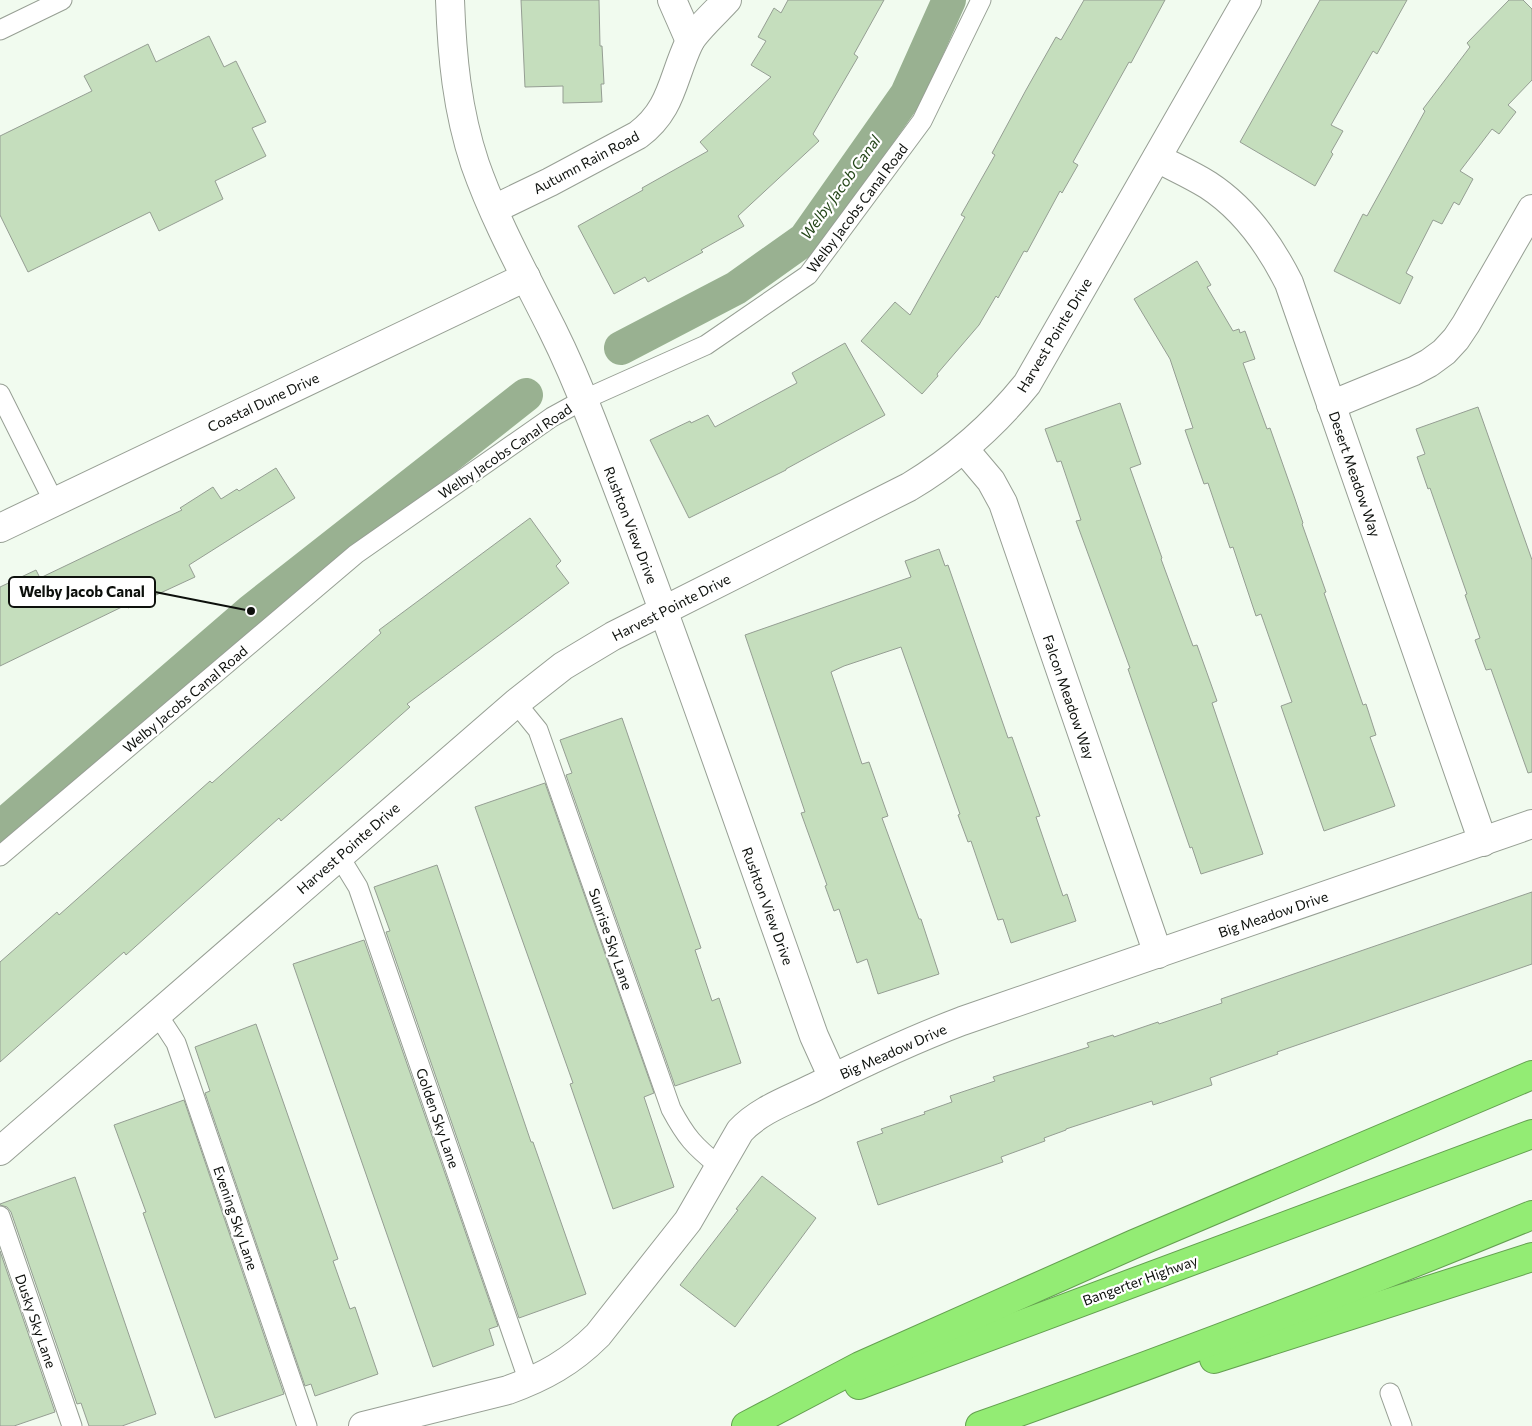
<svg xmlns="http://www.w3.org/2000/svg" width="1532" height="1426" viewBox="0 0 1532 1426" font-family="Commissioner,sans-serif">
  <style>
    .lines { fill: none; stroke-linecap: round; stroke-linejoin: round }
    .canal { stroke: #99b191; stroke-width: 34 }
    .building { fill: #c5debd; stroke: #959e93 }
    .service-casing { stroke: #979f94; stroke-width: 21 }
    .minor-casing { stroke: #979f94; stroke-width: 30 }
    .motorway-casing { stroke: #649f50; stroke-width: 30 }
    .service { stroke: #fff; stroke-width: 19 }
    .minor { stroke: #fff; stroke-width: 28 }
    .motorway { stroke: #93ec74; stroke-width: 28 }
    .labels { text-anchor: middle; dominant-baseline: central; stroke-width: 4.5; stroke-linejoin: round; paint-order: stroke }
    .street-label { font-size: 14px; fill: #0d100c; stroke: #fff }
    .water-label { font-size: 15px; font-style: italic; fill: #234517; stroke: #fff }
    .leader { fill: none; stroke: #0d100c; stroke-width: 2 }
    .callout-dot { fill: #0d100c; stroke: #fff; stroke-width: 2 }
    .callout { fill: #fff; stroke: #0d100c; stroke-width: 2 }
    .callout-label { font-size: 15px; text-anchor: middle; font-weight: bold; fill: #0d100c }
  </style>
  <rect width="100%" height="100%" fill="#f1fbef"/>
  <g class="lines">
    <g class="canal">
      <path d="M 621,348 L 736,288 L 805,239 L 907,94 L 949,0"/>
      <path d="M 0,828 L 251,611 L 526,395"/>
    </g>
  </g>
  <g class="building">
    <path d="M 521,0 L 599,0 L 600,46 L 602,46 L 604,84 L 601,84 L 602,102 L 563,103 L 563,86 L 525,87 Z"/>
    <path d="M 788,0 L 884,0 L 854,54 L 858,57 L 813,134 L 819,141 L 738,216 L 744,226 L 701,250 L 703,252 L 648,282 L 645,277 L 614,294 L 578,226 L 643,190 L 642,188 L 708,151 L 700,142 L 771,77 L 751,65 L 766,41 L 758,37 L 774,8 L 781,13 Z"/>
    <path d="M 1084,0 L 1165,0 L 1131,63 L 1129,62 L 1073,162 L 1078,165 L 1062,193 L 1060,191 L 1027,252 L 1024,251 L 998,298 L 996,296 L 979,325 L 937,374 L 938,376 L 922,394 L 861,341 L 895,302 L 910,315 L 965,217 L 961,215 L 995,155 L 992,153 L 1026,90 L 1056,37 L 1061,40 Z"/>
    <path d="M 1320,0 L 1407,0 L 1377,54 L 1373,51 L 1331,125 L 1343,131 L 1331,152 L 1333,154 L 1315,186 L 1240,142 Z"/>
    <path d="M 1509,0 L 1523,0 L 1532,9 L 1532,80 L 1508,105 L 1516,112 L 1499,134 L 1492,129 L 1460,171 L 1473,179 L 1459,205 L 1454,202 L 1442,224 L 1433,220 L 1406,273 L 1413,277 L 1400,304 L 1334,271 L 1363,214 L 1367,216 L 1425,111 L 1423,109 L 1470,47 L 1467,43 Z"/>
    <path d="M 209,36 L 224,67 L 236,61 L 266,122 L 252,128 L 266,156 L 215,181 L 223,199 L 159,231 L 150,212 L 28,272 L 0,215 L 0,136 L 92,91 L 84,76 L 148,44 L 156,62 Z"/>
    <path d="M 1197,261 L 1211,285 L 1207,287 L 1233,331 L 1239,329 L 1240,333 L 1245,331 L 1255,359 L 1243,363 L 1267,429 L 1270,428 L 1295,499 L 1303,523 L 1302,524 L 1326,592 L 1324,593 L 1363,705 L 1366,704 L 1376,735 L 1370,737 L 1395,806 L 1324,831 L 1281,706 L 1292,702 L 1261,614 L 1256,616 L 1233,547 L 1230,548 L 1208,483 L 1204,484 L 1185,430 L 1193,428 L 1170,359 L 1134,299 Z"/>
    <path d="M 845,343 L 885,415 L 786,469 L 786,470 L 689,518 L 650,440 L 690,421 L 691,423 L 708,415 L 715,427 L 797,383 L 792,373 Z"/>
    <path d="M 1120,403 L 1141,464 L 1130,468 L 1162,558 L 1161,559 L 1193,646 L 1197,645 L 1217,701 L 1212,703 L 1263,854 L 1201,874 L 1192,847 L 1190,848 L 1128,669 L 1130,668 L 1076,521 L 1081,520 L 1061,461 L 1057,462 L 1045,429 Z"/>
    <path d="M 1478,407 L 1532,560 L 1532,772 L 1528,773 L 1491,669 L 1486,670 L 1475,640 L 1480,638 L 1465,595 L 1467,594 L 1430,488 L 1428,489 L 1417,457 L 1425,454 L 1416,429 Z"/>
    <path d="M 276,468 L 295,498 L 189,565 L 195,577 L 128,608 L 126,605 L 0,666 L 0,587 L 36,570 L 40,578 L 182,510 L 180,508 L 213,487 L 221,499 L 237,489 L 239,491 Z"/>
    <path d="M 530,518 L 561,561 L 556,566 L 569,583 L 407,704 L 410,707 L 281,821 L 279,818 L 126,955 L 124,952 L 0,1062 L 0,962 L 57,912 L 59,915 L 210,781 L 212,783 L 381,633 L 379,630 Z"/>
    <path d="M 939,549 L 945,566 L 948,565 L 1008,738 L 1012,737 L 1040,816 L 1036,817 L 1063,896 L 1067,894 L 1076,921 L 1011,943 L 1003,919 L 998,920 L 971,841 L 968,842 L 958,815 L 960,814 L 901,647 L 844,666 L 831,672 L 862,764 L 869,762 L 888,816 L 882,818 L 919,919 L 921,919 L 939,974 L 878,994 L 867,959 L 857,963 L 839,909 L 834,911 L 825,886 L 827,885 L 801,813 L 805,812 L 745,635 L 911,577 L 905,561 Z"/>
    <path d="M 622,718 L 701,948 L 695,950 L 712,1001 L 719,998 L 741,1063 L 675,1086 L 566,775 L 572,773 L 560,740 Z"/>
    <path d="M 545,783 L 654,1093 L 644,1097 L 674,1187 L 613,1209 L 570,1084 L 573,1083 L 475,807 Z"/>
    <path d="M 437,865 L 531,1142 L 533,1142 L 586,1294 L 519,1318 L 386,932 L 390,931 L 374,887 Z"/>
    <path d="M 1532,892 L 1532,964 L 1277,1052 L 1278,1054 L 1210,1078 L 1212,1085 L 1153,1105 L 1152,1101 L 1066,1129 L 1066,1130 L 1044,1138 L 1045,1141 L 1001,1157 L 1003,1162 L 878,1205 L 857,1142 L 883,1133 L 881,1129 L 925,1114 L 924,1112 L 952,1102 L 950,1096 L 995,1081 L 993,1077 L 1089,1047 L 1087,1043 L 1113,1035 L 1114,1037 L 1158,1022 L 1159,1024 L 1222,1003 L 1221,999 Z"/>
    <path d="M 364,940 L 498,1326 L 489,1329 L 494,1345 L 433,1367 L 293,964 Z"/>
    <path d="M 256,1024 L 338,1259 L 333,1261 L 350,1309 L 355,1307 L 378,1374 L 315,1396 L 311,1384 L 305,1386 L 205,1093 L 210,1091 L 195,1047 Z"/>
    <path d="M 184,1100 L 284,1394 L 215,1418 L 143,1213 L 146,1212 L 114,1125 Z"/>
    <path d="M 762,1176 L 816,1218 L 735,1327 L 680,1285 L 738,1210 L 736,1209 Z"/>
    <path d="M 75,1177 L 156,1414 L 122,1426 L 89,1426 L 81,1403 L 77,1404 L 11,1212 L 7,1207 L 0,1205 L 0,1204 Z"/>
    <path d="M 0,1251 L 55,1412 L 14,1426 L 0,1426 Z"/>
  </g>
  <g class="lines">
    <defs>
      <g id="service">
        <path d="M 0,30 L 62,0"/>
        <path d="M 0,394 L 54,502"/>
        <path d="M 516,703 L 538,730 L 671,1109 C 686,1137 694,1146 719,1166"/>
        <path d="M 0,856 L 356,554 L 552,417 L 583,400 L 706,345 L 808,275 L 922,121 L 981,0"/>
        <path d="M 339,856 L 358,887 L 529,1382"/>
        <path d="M 157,1014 L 176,1043 L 307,1426"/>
        <path d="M 0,1216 L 72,1426"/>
        <path d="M 1390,1393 L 1402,1426"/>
      </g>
      <g id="minor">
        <path d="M 450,0 C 452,56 457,110 475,164 C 495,221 525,275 552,329 C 567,359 580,390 592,421 C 671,624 741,830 814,1036 L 833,1078"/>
        <path d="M 672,0 L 690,41"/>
        <path d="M 1157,158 C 1174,167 1192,175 1208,185 C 1245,209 1270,245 1289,283 L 1483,842"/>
        <path d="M 494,209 L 550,182 L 638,135 C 672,110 672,79 689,43 C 694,32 718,10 727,0"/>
        <path d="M 1331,405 L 1414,371 L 1429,363 L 1444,352 L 1456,339 L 1466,324 L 1532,209"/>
        <path d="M 964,449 L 991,481 L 1003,503 L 1158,954"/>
        <path d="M 0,528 L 526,277"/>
        <path d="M 0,1151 L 516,703 L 563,666 L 613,636 L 909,487 C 954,460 994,425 1027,384 L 1247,0"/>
        <path d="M 363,1426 L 508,1390 C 544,1377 571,1362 598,1335 L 688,1221 L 740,1131 C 759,1110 789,1100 815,1087 C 863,1063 912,1040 962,1021 L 1532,824"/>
      </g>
      <g id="motorway">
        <path d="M 1214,1359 L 1532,1257"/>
        <path d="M 859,1385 L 1532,1134"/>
        <path d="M 746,1426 L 860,1366 L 1134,1244 L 1532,1075"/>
        <path d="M 980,1426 C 1166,1360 1350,1290 1532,1215"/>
      </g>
    </defs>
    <use href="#service" class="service-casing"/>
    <use href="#minor" class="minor-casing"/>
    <use href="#motorway" class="motorway-casing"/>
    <use href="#service" class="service"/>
    <use href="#minor" class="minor"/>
    <use href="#motorway" class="motorway"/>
  </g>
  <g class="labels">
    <g class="street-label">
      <text transform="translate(586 162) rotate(-28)">Autumn Rain Road</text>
      <text transform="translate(857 208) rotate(-53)">Welby Jacobs Canal Road</text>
      <text transform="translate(1054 335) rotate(-59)">Harvest Pointe Drive</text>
      <text transform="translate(263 402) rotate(-25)">Coastal Dune Drive</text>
      <text transform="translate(505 451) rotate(-34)">Welby Jacobs Canal Road</text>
      <text transform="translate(1355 474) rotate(71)">Desert Meadow Way</text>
      <text transform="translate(631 525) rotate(69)">Rushton View Drive</text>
      <text transform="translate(671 607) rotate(-27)">Harvest Pointe Drive</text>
      <text transform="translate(1069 697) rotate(71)">Falcon Meadow Way</text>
      <text transform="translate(185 699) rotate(-40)">Welby Jacobs Canal Road</text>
      <text transform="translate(348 848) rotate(-41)">Harvest Pointe Drive</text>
      <text transform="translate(768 906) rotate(70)">Rushton View Drive</text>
      <text transform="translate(1273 914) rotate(-19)">Big Meadow Drive</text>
      <text transform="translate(611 939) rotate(71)">Sunrise Sky Lane</text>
      <text transform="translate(893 1051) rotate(-24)">Big Meadow Drive</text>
      <text transform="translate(438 1118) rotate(71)">Golden Sky Lane</text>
      <text transform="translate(236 1218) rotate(71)">Evening Sky Lane</text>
      <text transform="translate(1140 1280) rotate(-20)">Bangerter Highway</text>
      <text transform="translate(36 1321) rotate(71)">Dusky Sky Lane</text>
    </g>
    <g class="water-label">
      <text transform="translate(840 187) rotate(-54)">Welby Jacob Canal</text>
    </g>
  </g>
  <path class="leader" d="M251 611L155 592"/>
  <circle class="callout-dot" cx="251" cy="611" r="5"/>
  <rect class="callout" x="9" y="577" width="146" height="30" rx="5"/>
  <g class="callout-label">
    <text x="82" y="597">Welby Jacob Canal</text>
  </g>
</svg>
